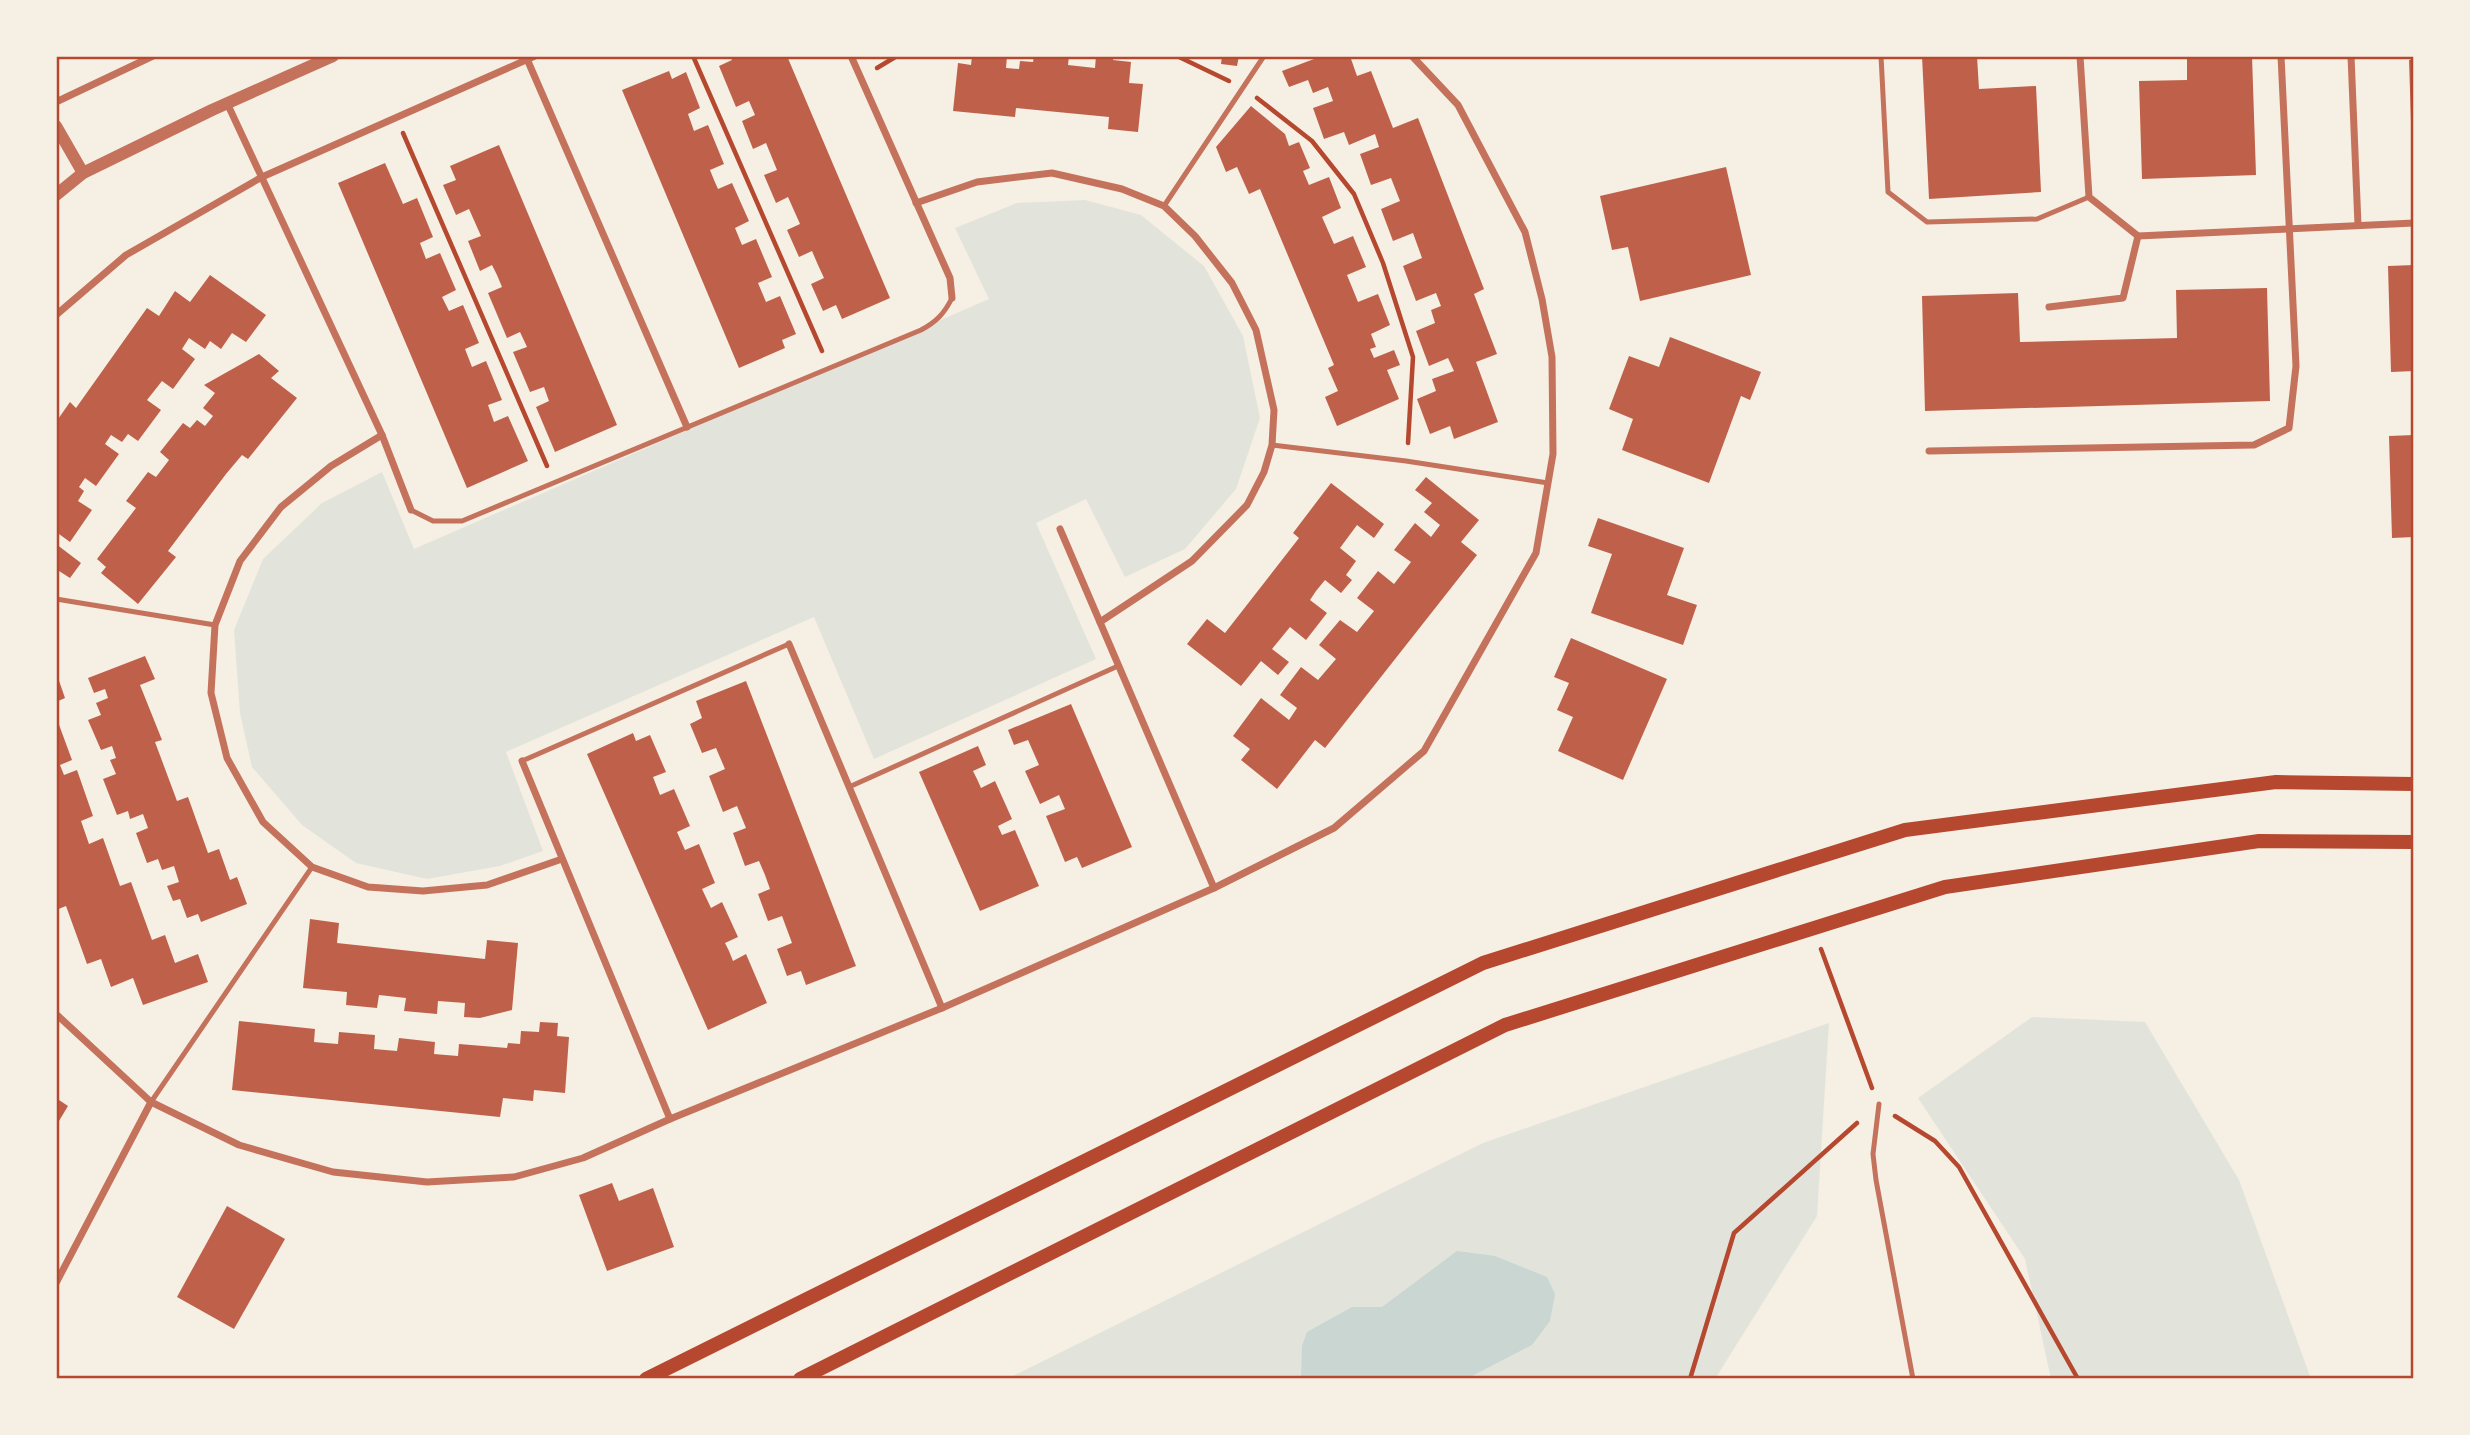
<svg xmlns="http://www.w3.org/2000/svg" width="2470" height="1435" viewBox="0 0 2470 1435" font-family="Jost,sans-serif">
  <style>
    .green { fill: #e2e4dc }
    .water { fill: #c9d6d2 }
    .building { fill: #bf614a }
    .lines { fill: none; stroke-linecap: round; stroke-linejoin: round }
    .path { stroke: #b5482f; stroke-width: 4.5 }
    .service { stroke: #c5725c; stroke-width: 5 }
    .minor { stroke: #c5725c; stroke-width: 7 }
    .tertiary { stroke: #c5725c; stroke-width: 12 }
    .secondary { stroke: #b5482f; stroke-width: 14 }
    .neatline { fill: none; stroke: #b5482f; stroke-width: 2.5 }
  </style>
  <rect width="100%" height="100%" fill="#f6efe4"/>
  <g class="green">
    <path d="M 1085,200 L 1141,215 L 1204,266 L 1243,336 L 1260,418 L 1236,489 L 1185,549 L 1125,577 L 1086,499 L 1036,523 L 1096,659 L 874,759 L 814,617 L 506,752 L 543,851 L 500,866 L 427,879 L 356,863 L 302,825 L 252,767 L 240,713 L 234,630 L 263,559 L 322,503 L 382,472 L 414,549 L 989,299 L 955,228 L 1017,203 Z"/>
    <path d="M 2032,1017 L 2145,1022 L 2239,1180 L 2311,1379 L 2051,1379 L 2025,1259 L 1918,1098 Z"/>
    <path d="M 1829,1023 L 1817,1216 L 1715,1379 L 1007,1379 L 1483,1143 Z"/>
  </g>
  <path class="water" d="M 1457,1251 L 1495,1256 L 1547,1277 L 1555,1294 L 1550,1321 L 1532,1345 L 1466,1379 L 1301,1379 L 1302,1346 L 1307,1332 L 1352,1307 L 1382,1307 Z"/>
  <g class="building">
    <path d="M 730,56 L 787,56 L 890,298 L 842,319 L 836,305 L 823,311 L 811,284 L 824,278 L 818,265 L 812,251 L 799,257 L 787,230 L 800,224 L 788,197 L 776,203 L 764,175 L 777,170 L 766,143 L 753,149 L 742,121 L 755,115 L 749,101 L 736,107 L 719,66 L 732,60 Z"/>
    <path d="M 972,56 L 1007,56 L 1006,68 L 1019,69 L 1020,61 L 1033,62 L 1034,56 L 1069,56 L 1068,65 L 1095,68 L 1096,56 L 1114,56 L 1113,60 L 1131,62 L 1129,83 L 1143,84 L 1138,132 L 1108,129 L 1109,117 L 1016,108 L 1015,117 L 953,111 L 958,63 L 971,65 Z"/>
    <path d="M 1222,56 L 1239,56 L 1237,66 L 1221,64 Z"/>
    <path d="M 1322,56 L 1350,56 L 1357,76 L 1371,71 L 1393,128 L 1418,118 L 1484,289 L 1474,294 L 1497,354 L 1476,362 L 1498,422 L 1454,439 L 1450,426 L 1430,434 L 1417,399 L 1436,391 L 1432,379 L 1454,371 L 1448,358 L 1429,366 L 1416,331 L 1435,323 L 1431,310 L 1441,306 L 1436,293 L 1416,301 L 1403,266 L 1422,258 L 1413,233 L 1393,241 L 1381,209 L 1400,201 L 1391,178 L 1371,185 L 1360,154 L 1379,147 L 1375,134 L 1349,145 L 1344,132 L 1324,139 L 1313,108 L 1333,101 L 1328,87 L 1313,93 L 1308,80 L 1289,87 L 1282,71 Z"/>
    <path d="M 1922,56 L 1977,56 L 1979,89 L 2036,86 L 2041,192 L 1929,199 Z"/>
    <path d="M 2187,56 L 2252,56 L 2256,175 L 2142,179 L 2139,81 L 2187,80 Z"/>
    <path d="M 2414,59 L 2414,152 L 2412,152 L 2409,60 Z"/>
    <path d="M 669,71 L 672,79 L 686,72 L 700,108 L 688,114 L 694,131 L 708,125 L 724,164 L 710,170 L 714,180 L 718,189 L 732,183 L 749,221 L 735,228 L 742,245 L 756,239 L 772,277 L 758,283 L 766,302 L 780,296 L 796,334 L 782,340 L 785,348 L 739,368 L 622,90 Z"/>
    <path d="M 1251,106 L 1285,134 L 1289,146 L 1299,142 L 1310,168 L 1303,171 L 1309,185 L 1329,177 L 1341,208 L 1322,217 L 1334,244 L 1353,236 L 1366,267 L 1347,275 L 1358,302 L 1378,294 L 1390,325 L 1371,334 L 1376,347 L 1370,349 L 1374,358 L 1394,350 L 1400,365 L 1387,370 L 1399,399 L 1337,426 L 1325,397 L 1338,391 L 1328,368 L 1334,365 L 1260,189 L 1249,194 L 1237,167 L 1226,172 L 1216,147 Z"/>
    <path d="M 499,145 L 617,425 L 555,452 L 536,407 L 549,401 L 544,387 L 530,392 L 513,352 L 527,347 L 520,332 L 507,338 L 488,293 L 502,287 L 497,275 L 492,265 L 480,271 L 468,241 L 481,236 L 469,209 L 456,215 L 443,185 L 456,180 L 450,166 Z"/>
    <path d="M 385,163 L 403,204 L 417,198 L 433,237 L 420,243 L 426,259 L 440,253 L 456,290 L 442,297 L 449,311 L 463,305 L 479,343 L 465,349 L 472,367 L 486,361 L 502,400 L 488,405 L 494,422 L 508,416 L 528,461 L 467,488 L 338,183 Z"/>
    <path d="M 1726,167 L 1751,275 L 1640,301 L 1628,247 L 1612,250 L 1600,196 Z"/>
    <path d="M 2414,265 L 2414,371 L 2391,372 L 2388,266 Z"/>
    <path d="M 210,275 L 266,315 L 246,342 L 232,333 L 221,349 L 210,341 L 205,349 L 189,338 L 182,349 L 195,359 L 173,389 L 162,381 L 147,400 L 161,410 L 138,441 L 128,434 L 122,442 L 111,435 L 105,444 L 119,454 L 96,486 L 85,478 L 79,487 L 84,491 L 78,501 L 92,510 L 70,542 L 59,534 L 56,538 L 56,422 L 70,402 L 76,408 L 147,308 L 159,316 L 175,291 L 190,302 Z"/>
    <path d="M 2267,288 L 2270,401 L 1925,411 L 1922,296 L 2018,293 L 2020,342 L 2177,338 L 2176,290 Z"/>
    <path d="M 1670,337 L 1761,372 L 1750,400 L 1741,396 L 1709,483 L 1622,450 L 1633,419 L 1609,409 L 1629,356 L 1659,367 Z"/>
    <path d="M 259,354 L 279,371 L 271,378 L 297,398 L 248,459 L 242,455 L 226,474 L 168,551 L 176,557 L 138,604 L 101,573 L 106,567 L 97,559 L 136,508 L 126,501 L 148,472 L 156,477 L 169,460 L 160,452 L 183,423 L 190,428 L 197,420 L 205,426 L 213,416 L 203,408 L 215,393 L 204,385 Z"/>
    <path d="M 2414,435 L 2414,537 L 2392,538 L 2389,436 Z"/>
    <path d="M 1426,477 L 1479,520 L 1461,542 L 1477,555 L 1325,748 L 1315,740 L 1277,789 L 1241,760 L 1250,749 L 1233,736 L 1261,698 L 1289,720 L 1297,708 L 1280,695 L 1301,667 L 1318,680 L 1336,659 L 1319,645 L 1340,620 L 1357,632 L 1374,611 L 1357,598 L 1378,571 L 1394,584 L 1411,562 L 1394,550 L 1415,523 L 1431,537 L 1440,525 L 1424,512 L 1432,503 L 1415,490 Z"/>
    <path d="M 1331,483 L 1384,524 L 1374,538 L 1357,525 L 1340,548 L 1356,561 L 1346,575 L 1352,580 L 1341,593 L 1325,580 L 1316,591 L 1310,600 L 1327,613 L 1306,640 L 1290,627 L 1272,649 L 1289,662 L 1278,675 L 1261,661 L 1241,686 L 1187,644 L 1207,619 L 1225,633 L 1299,538 L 1293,533 Z"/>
    <path d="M 1598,518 L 1684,548 L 1667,595 L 1697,605 L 1683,645 L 1591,613 L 1612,554 L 1588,546 Z"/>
    <path d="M 56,544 L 81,563 L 70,578 L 59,571 L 56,575 Z"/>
    <path d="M 1571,638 L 1667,679 L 1623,780 L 1558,751 L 1573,717 L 1557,710 L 1569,683 L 1554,677 Z"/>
    <path d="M 145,656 L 155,679 L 140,685 L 162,740 L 155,742 L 177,801 L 188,797 L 208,853 L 219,849 L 230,880 L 237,877 L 247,904 L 201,922 L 198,914 L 187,918 L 180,899 L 173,901 L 167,886 L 179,882 L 174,866 L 162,870 L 158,859 L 147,863 L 136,833 L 148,828 L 143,814 L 130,819 L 128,811 L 117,815 L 103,779 L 116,774 L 110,760 L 116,758 L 112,746 L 101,750 L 88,720 L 101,715 L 96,703 L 108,698 L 105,689 L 94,693 L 88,678 Z"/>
    <path d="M 56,672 L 65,698 L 56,702 Z"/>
    <path d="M 746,681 L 856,966 L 806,985 L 801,971 L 787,976 L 777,949 L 792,943 L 782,916 L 768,921 L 758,894 L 770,889 L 765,875 L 759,861 L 745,866 L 733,833 L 746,828 L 737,806 L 723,812 L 709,776 L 725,769 L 716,748 L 702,753 L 690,724 L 702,718 L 696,701 Z"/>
    <path d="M 1071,704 L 1132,847 L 1082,868 L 1077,857 L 1065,862 L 1046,816 L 1065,809 L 1059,795 L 1040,804 L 1025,771 L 1039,765 L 1028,740 L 1014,745 L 1008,730 Z"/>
    <path d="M 58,722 L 72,760 L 60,765 L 64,775 L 77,770 L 93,816 L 81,821 L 89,844 L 103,838 L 120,886 L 131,882 L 152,940 L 165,935 L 175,963 L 198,954 L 208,982 L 143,1005 L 133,978 L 111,987 L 101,959 L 87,964 L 66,906 L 56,910 L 56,723 Z"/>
    <path d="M 633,733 L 636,741 L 650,735 L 666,772 L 653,777 L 660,795 L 674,789 L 690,826 L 677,832 L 685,850 L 699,844 L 715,883 L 702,889 L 711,908 L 722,902 L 738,937 L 725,943 L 729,951 L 733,961 L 746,954 L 767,1003 L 708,1030 L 587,754 Z"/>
    <path d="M 978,746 L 986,765 L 973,771 L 977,779 L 981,788 L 995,781 L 1012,819 L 998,826 L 1002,835 L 1015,830 L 1039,886 L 980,911 L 919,772 Z"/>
    <path d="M 310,919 L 339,923 L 337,943 L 485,959 L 487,940 L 518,943 L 512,1010 L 480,1018 L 464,1017 L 465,1003 L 438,1001 L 437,1014 L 404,1011 L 406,998 L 379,995 L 377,1008 L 346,1005 L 347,992 L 303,988 Z"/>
    <path d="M 239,1021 L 315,1029 L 314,1042 L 338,1044 L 339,1032 L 375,1035 L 374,1049 L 397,1051 L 399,1038 L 435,1042 L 434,1054 L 458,1056 L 459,1044 L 507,1048 L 508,1043 L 520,1044 L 521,1031 L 539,1032 L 540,1022 L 558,1023 L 557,1036 L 569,1037 L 565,1093 L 534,1090 L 533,1101 L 503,1098 L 500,1117 L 232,1090 Z"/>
    <path d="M 56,1098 L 68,1106 L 56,1126 Z"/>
    <path d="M 612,1183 L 619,1201 L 653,1188 L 674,1247 L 607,1271 L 579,1195 Z"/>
    <path d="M 227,1206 L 285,1239 L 234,1329 L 177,1297 Z"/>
  </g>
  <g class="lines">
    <g class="path">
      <path d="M 693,56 L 822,351"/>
      <path d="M 1177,56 L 1229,81"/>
      <path d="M 877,68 L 897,56"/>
      <path d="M 1257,98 L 1312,141 L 1354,194 L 1383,263 L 1413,357 L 1408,443"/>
      <path d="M 403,133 L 547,466"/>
      <path d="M 1821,949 L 1872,1088"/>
      <path d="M 1895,1116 L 1935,1141 L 1959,1167 L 2078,1379"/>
      <path d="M 1690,1379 L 1734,1233 L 1857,1123"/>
    </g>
    <g class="service">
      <path d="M 1881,56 L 1888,192 L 1927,222 L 2037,219 L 2089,197"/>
      <path d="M 1164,206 L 1264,56"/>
      <path d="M 1272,445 L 1406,461 L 1548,483"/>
      <path d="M 411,510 L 433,521 L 462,521 L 921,330 C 936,322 944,314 952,298"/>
      <path d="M 56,599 L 215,625"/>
      <path d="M 522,761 L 789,644"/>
      <path d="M 849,787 L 1118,666"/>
      <path d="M 151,1102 L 312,867"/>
      <path d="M 1879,1104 L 1873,1154 L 1876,1180 L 1913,1379"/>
    </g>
    <g class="minor">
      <path d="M 851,56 L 950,278 L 952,298"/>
      <path d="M 2080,56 L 2089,197 L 2138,236 L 2414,223"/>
      <path d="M 2351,56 L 2358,225"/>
      <path d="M 527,59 L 687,427"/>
      <path d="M 56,102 L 153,56"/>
      <path d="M 227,103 L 382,435 L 411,510"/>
      <path d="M 916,203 L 977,182 L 1052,173 L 1122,189 L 1164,206 L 1195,236 L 1232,283 L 1256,330 L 1274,410 L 1272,445 L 1264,472 L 1247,505 L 1192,561 L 1100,622"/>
      <path d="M 2049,307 L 2123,298 L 2138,236"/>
      <path d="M 56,315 L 126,255 L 262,177 L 535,56"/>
      <path d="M 382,435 L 331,466 L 281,507 L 240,561 L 215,625 L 211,693 L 227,758 L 263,822 L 312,867 L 368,887 L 423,891 L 487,885 L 562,859"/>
      <path d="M 1929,451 L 2254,445 L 2289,428 L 2296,366 L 2281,56"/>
      <path d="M 1060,529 L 1214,888"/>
      <path d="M 789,644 L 942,1008"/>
      <path d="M 522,761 L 670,1119"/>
      <path d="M 56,1014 L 151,1102 L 239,1145 L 333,1172 L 427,1182 L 514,1177 L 583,1158 L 670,1119 L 942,1008 L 1214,888 L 1334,828 L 1424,751 L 1536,553 L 1553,454 L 1552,357 L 1542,299 L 1525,232 L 1458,105 L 1412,56"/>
      <path d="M 56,1283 L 151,1102"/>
    </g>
    <g class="tertiary">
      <path d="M 56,126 L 83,173"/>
      <path d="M 56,195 L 83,173 L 212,110 L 333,56"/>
    </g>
    <g class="secondary">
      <path d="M 646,1379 L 1483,963 L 1905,830 L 2276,782 L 2414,784"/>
      <path d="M 800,1379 L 1505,1025 L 1945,887 L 2259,841 L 2414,842"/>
    </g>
  </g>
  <rect width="2470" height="1435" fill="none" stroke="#f6efe4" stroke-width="116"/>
  <rect x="58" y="58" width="2354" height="1319" class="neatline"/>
</svg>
